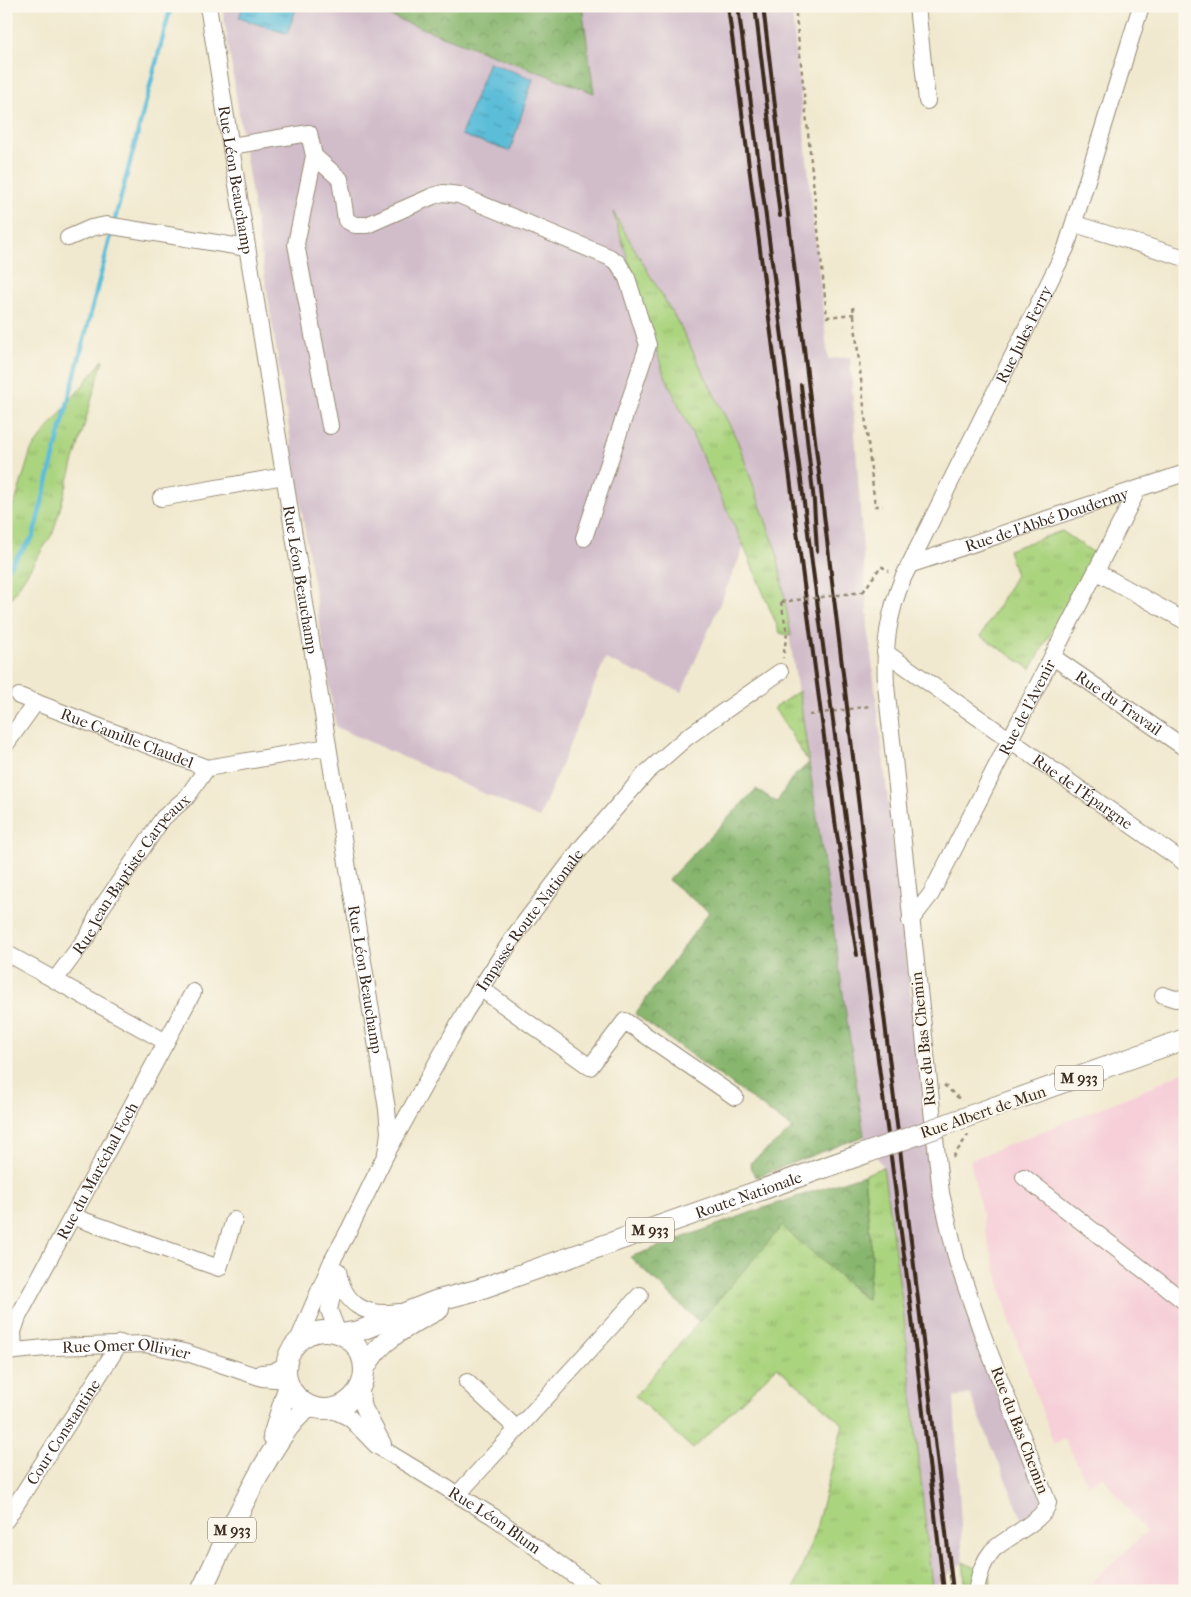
<svg xmlns="http://www.w3.org/2000/svg" width="1191" height="1597" viewBox="0 0 1191 1597" font-family="'IM FELL French Canon',serif">
  <style>
    .built { fill: #f6cfd8 }
    .industrial { fill: #d1bdca }
    .grass { fill: url(#grass-tufts); stroke: #737f4e }
    .forest { fill: url(#forest-crowns); stroke: #627046 }
    .water { fill: url(#water-ripples); stroke: #4b747c }
    .lines { fill: none; stroke-linecap: round; stroke-linejoin: round }
    .stream { stroke: #5bbdd9; stroke-width: 4.5 }
    .minor-casing { stroke: #968a76; stroke-width: 18 }
    .major-casing { stroke: #968a76; stroke-width: 22 }
    .path { stroke: #968a76; stroke-width: 2.5; stroke-dasharray: 4 4; stroke-linecap: butt }
    .minor { stroke: #fff; stroke-width: 16 }
    .major { stroke: #fff; stroke-width: 20 }
    .rail { stroke: #3b2a1e; stroke-width: 4 }
    .major-bridge-casing { stroke: #968a76; stroke-width: 22; stroke-linecap: butt }
    .path-bridge { stroke: #968a76; stroke-width: 2.5; stroke-dasharray: 4 4; stroke-linecap: butt }
    .major-bridge { stroke: #fff; stroke-width: 20 }
    .labels { text-anchor: middle; dominant-baseline: central; stroke-width: 4; stroke-linejoin: round; paint-order: stroke }
    .shield { fill: #fbf7ec; stroke: #75685c; stroke-width: 1 }
    .shield-label { font-size: 15px; font-weight: bold; fill: #3b2a1e }
    .street-label { font-size: 16px; fill: #3b2a1e; stroke: #fbf7ec }
  </style>
  <defs>
    <pattern id="grass-tufts" width="24" height="20" patternUnits="userSpaceOnUse" patternTransform="scale(1.25)"><rect width="24" height="20" fill="#abd47f"/><path d="M3 7l-1-3M5 7V3M7 7l1-3M15 17l-1-3M17 17v-4M19 17l1-3" fill="none" stroke="#94b66d"/></pattern>
    <pattern id="forest-crowns" width="20" height="18" patternUnits="userSpaceOnUse" patternTransform="scale(1.25)"><rect width="20" height="18" fill="#88b66e"/><path d="M2 6a3 3 0 1 1 6 0M12 15a3 3 0 1 1 6 0" fill="none" stroke="#70945a"/></pattern>
    <pattern id="water-ripples" width="26" height="14" patternUnits="userSpaceOnUse" patternTransform="scale(1.25)"><rect width="26" height="14" fill="#5bbdd9"/><path d="M2 4q2-2 4 0t4 0M15 11q2-2 4 0t4 0" fill="none" stroke="#4c9aaf"/></pattern>
  </defs>
  <rect width="100%" height="100%" fill="#fbf7ec"/>
  <filter id="ink" filterUnits="userSpaceOnUse"><feTurbulence type="fractalNoise" baseFrequency=".02" numOctaves="2"/><feDisplacementMap in="SourceGraphic" scale="10" xChannelSelector="R" yChannelSelector="G"/><feConvolveMatrix kernelMatrix="1 2 1 2 8 2 1 2 1" color-interpolation-filters="sRGB"/></filter>
  <filter id="wash" filterUnits="userSpaceOnUse"><feTurbulence type="fractalNoise" baseFrequency=".0096" numOctaves="4" result="noise"/><feDisplacementMap in="SourceGraphic" scale="20" xChannelSelector="R" yChannelSelector="G"/><feGaussianBlur stdDeviation="1.12" result="paint"/><feColorMatrix in="noise" values="0 0 0 0 0 0 0 0 0 0 0 0 0 0 0 0 0 1.4 0 .05"/><feComposite in="paint" operator="in"/></filter>
  <g filter="url(#wash)">
    <rect width="100%" height="100%" fill="#f1e9cf"/>
    <path class="built" d="M 1185,1071 L 1185,1591 L 1091,1591 L 1088,1586 L 1146,1532 L 1102,1476 L 1089,1485 L 1064,1439 L 1054,1444 L 1011,1325 L 988,1242 L 970,1160 L 1138,1093 Z"/>
    <path class="industrial" d="M 222,6 L 363,6 L 593,93 L 582,6 L 791,6 L 828,359 L 850,357 L 868,628 L 931,1172 L 959,1285 L 993,1383 L 1045,1505 L 1023,1521 L 970,1394 L 954,1397 L 963,1562 L 932,1588 L 903,1308 L 883,1167 L 864,1136 L 777,553 L 680,326 L 615,215 L 663,371 L 744,547 L 682,692 L 605,659 L 539,818 L 336,727 Z"/>
    <g class="grass">
      <path d="M 613,212 L 680,326 L 738,442 L 777,553 L 791,636 L 780,633 L 744,547 L 663,371 Z"/>
      <path d="M 103,360 L 53,533 L 6,606 L 6,518 L 16,500 L 31,450 Z"/>
      <path d="M 1062,531 L 1094,553 L 1031,669 L 981,636 L 1016,575 L 1008,550 Z"/>
      <path d="M 799,691 L 809,763 L 774,708 Z"/>
      <path d="M 883,1167 L 903,1308 L 932,1588 L 927,1591 L 793,1591 L 815,1532 L 843,1424 L 777,1367 L 693,1449 L 635,1396 L 782,1225 L 866,1300 L 872,1256 L 864,1175 Z"/>
      <path d="M 963,1562 L 990,1576 L 992,1591 L 966,1591 Z"/>
    </g>
    <g class="forest">
      <path d="M 378,6 L 582,6 L 594,93 L 379,12 Z"/>
      <path d="M 809,763 L 864,1136 L 755,1177 L 750,1163 L 793,1129 L 635,1014 L 709,912 L 668,880 L 756,789 L 777,802 L 791,779 Z"/>
      <path d="M 864,1175 L 872,1256 L 867,1300 L 782,1226 L 699,1322 L 630,1257 L 766,1207 Z"/>
    </g>
    <g class="water">
      <path d="M 243,6 L 297,6 L 287,34 L 239,18 Z"/>
      <path d="M 489,62 L 533,79 L 510,151 L 461,135 Z"/>
    </g>
    <g class="lines">
      <g class="stream">
        <path d="M 114,223 L 171,6"/>
        <path d="M 6,570 L 33,537 L 112,231"/>
      </g>
    </g>
  </g>
  <g filter="url(#ink)">
    <g class="lines">
      <defs>
        <g id="minor">
          <path id="s1" d="M 208,6 L 387,1109 L 389,1133 L 386,1154"/>
          <path d="M 917,6 L 927,101"/>
          <path d="M 231,146 L 309,133 L 314,156 L 296,244 L 330,426"/>
          <path d="M 314,156 L 340,179 L 346,220 L 355,225 L 367,225 L 433,196 L 443,193 L 459,195 L 609,257 L 618,263 L 627,278 L 648,345 L 584,538"/>
          <path d="M 1075,224 L 1185,258"/>
          <path d="M 68,238 L 91,228 L 106,225 L 247,248"/>
          <path d="M 161,498 L 284,476"/>
          <path id="s2" d="M 909,565 L 1185,473"/>
          <path d="M 1097,572 L 1185,621"/>
          <path id="s3" d="M 885,652 L 1185,863"/>
          <path id="s4" d="M 1053,657 L 1185,748"/>
          <path id="s5" d="M 19,696 L 207,768 L 328,747"/>
          <path d="M 6,744 L 36,702"/>
          <path id="s6" d="M 910,921 L 931,894 L 1138,489"/>
          <path d="M 6,953 L 166,1042"/>
          <path id="s7" d="M 55,980 L 89,934 L 100,910 L 163,818 L 187,797 L 207,768"/>
          <path d="M 480,988 L 590,1067 L 625,1021 L 735,1097"/>
          <path d="M 1163,995 L 1175,999 L 1185,998"/>
          <path d="M 1024,1177 L 1185,1302"/>
          <path d="M 74,1217 L 219,1268 L 234,1220"/>
          <path d="M 338,1271 C 344,1305 365,1317 399,1312"/>
          <path d="M 337,1273 L 329,1310 L 338,1333"/>
          <path id="s8" d="M 297,1343 L 332,1261 L 350,1228 L 386,1154 L 465,1012 L 515,935 L 582,847 L 646,773 L 686,738 L 780,672"/>
          <path id="s9" d="M 14,1351 L 13,1332 L 18,1317 L 193,992"/>
          <path id="s10" d="M 6,1352 L 55,1347 L 145,1344 L 184,1352 L 262,1378 L 288,1380"/>
          <path d="M 261,1373 L 272,1372 L 287,1365"/>
          <path d="M 467,1382 L 517,1429"/>
          <path d="M 360,1388 L 364,1408 L 383,1444"/>
          <path id="s11" d="M 331,1409 L 350,1418 L 376,1445 L 494,1517 L 596,1591"/>
          <path d="M 458,1494 L 640,1295"/>
          <path id="s12" d="M 6,1520 L 120,1343"/>
          <path id="s13" d="M 977,1587 C 979,1574 983,1562 992,1551 C 1004,1538 1046,1520 1048,1503 L 982,1333 L 957,1261 L 941,1193 L 886,685 C 884,647 888,614 903,578 L 1066,248 L 1141,6"/>
        </g>
        <g id="major">
          <path d="M 972,1115 L 1185,1039"/>
          <circle cx="325" cy="1370" r="39"/>
          <path id="s14" d="M 341,1334 L 359,1331 L 435,1301 L 477,1290 L 866,1153"/>
          <path d="M 364,1370 C 378,1339 411,1324 439,1309"/>
          <path d="M 273,1436 L 289,1385"/>
          <path d="M 201,1591 C 219,1555 279,1417 312,1407"/>
        </g>
      </defs>
      <use href="#minor" class="minor-casing"/>
      <use href="#major" class="major-casing"/>
      <g class="path">
        <path d="M 795,6 L 827,317 L 854,314"/>
        <path d="M 853,307 L 875,506 L 883,506"/>
        <path d="M 863,592 L 881,566 L 889,571"/>
        <path d="M 781,602 L 787,633 L 783,658"/>
        <path d="M 809,715 L 870,706"/>
        <path d="M 944,1085 L 962,1101"/>
        <path d="M 953,1157 L 968,1135"/>
      </g>
      <use href="#minor" class="minor"/>
      <use href="#major" class="major"/>
      <g class="rail">
        <path d="M 728,6 L 836,828 L 857,955"/>
        <path d="M 738,6 L 908,1285 L 944,1591"/>
        <path d="M 755,6 L 780,216"/>
        <path d="M 763,6 L 953,1591"/>
        <path d="M 801,385 L 814,502 L 817,551"/>
      </g>
      <defs>
        <path id="major-bridge" d="M 866,1153 L 972,1115"/>
      </defs>
      <use href="#major-bridge" class="major-bridge-casing"/>
      <path class="path-bridge" d="M 781,602 L 863,592"/>
      <use href="#major-bridge" class="major-bridge"/>
    </g>
  </g>
  <g class="labels">
    <g class="shield">
      <rect x="1055" y="1065.5" width="48" height="25" rx="4"/>
      <rect x="626" y="1217.5" width="48" height="25" rx="4"/>
      <rect x="208" y="1517.5" width="48" height="25" rx="4"/>
    </g>
    <g class="shield-label">
      <text x="1079" y="1078">M 933</text>
      <text x="650" y="1230">M 933</text>
      <text x="232" y="1530">M 933</text>
    </g>
    <g class="street-label">
      <text stroke="none"><textPath href="#s1" startOffset="176">Rue Léon Beauchamp</textPath></text>
      <text stroke="none"><textPath href="#s13" startOffset="1335">Rue Jules Ferry</textPath></text>
      <text stroke="none"><textPath href="#s2" startOffset="145">Rue de l'Abbé Doudermy</textPath></text>
      <text stroke="none"><textPath href="#s1" startOffset="581">Rue Léon Beauchamp</textPath></text>
      <text stroke="none"><textPath href="#s4" startOffset="80">Rue du Travail</textPath></text>
      <text stroke="none"><textPath href="#s6" startOffset="244">Rue de l'Avenir</textPath></text>
      <text stroke="none"><textPath href="#s5" startOffset="116">Rue Camille Claudel</textPath></text>
      <text stroke="none"><textPath href="#s3" startOffset="242">Rue de l'Épargne</textPath></text>
      <text stroke="none"><textPath href="#s7" startOffset="131">Rue Jean-Baptiste Carpeaux</textPath></text>
      <text stroke="none"><textPath href="#s8" startOffset="484">Impasse Route Nationale</textPath></text>
      <text stroke="none"><textPath href="#s1" startOffset="986">Rue Léon Beauchamp</textPath></text>
      <text transform="translate(923 1039) rotate(-96)">Rue du Bas Chemin</text>
      <text transform="translate(983 1112) rotate(-19)">Rue Albert de Mun</text>
      <text stroke="none"><textPath href="#s9" startOffset="201">Rue du Maréchal Foch</textPath></text>
      <text stroke="none"><textPath href="#s14" startOffset="431">Route Nationale</textPath></text>
      <text stroke="none"><textPath href="#s10" startOffset="121">Rue Omer Ollivier</textPath></text>
      <text transform="translate(1020 1430) rotate(69)">Rue du Bas Chemin</text>
      <text stroke="none"><textPath href="#s12" startOffset="105">Cour Constantine</textPath></text>
      <text stroke="none"><textPath href="#s11" startOffset="199">Rue Léon Blum</textPath></text>
    </g>
  </g>
  <rect width="1191" height="1597" fill="none" stroke="#fbf7ec" stroke-width="25"/>
</svg>
